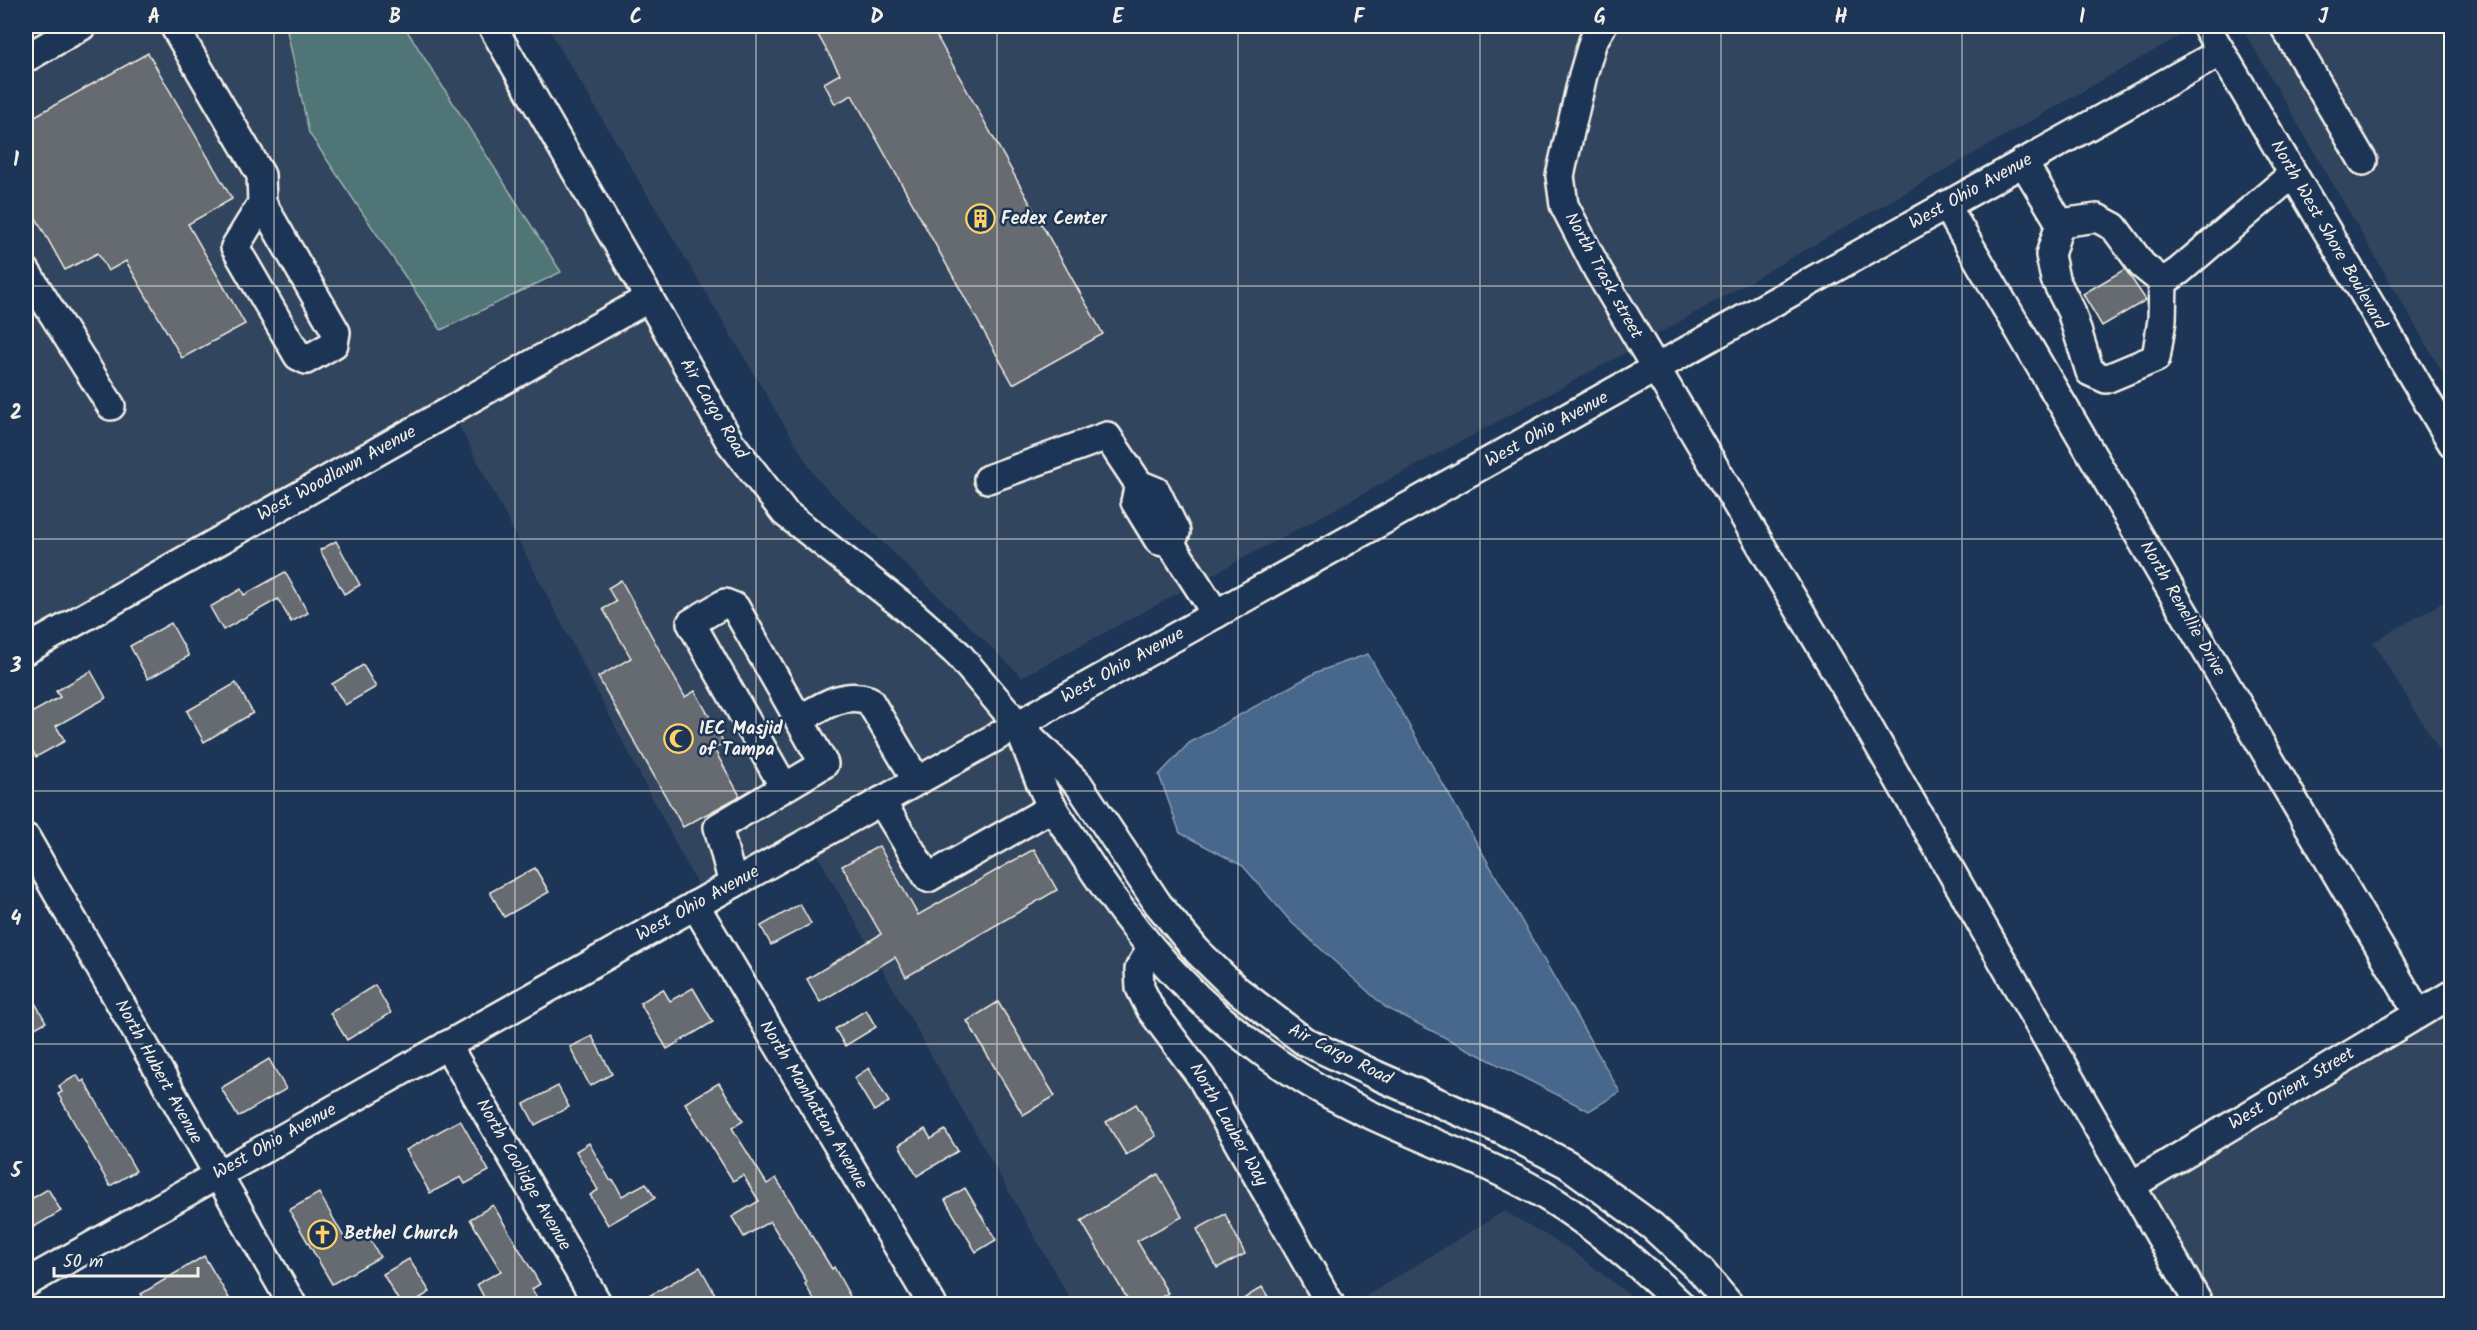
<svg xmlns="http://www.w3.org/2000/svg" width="2477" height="1330" viewBox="0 0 2477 1330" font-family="Kalam,sans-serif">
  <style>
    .built { fill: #33455f }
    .green { fill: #4f7477; stroke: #a2b2b0; stroke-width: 1.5 }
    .water { fill: #47678c; stroke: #8c9eb1; stroke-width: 1.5 }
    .building { fill: #666b71; stroke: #f4f1e8; stroke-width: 1.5 }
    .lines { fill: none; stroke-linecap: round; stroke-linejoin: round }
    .minor-casing { stroke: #f4f1e8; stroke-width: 32 }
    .minor { stroke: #1d3557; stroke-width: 27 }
    .grid { fill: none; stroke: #f4f1e8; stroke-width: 1.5; stroke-opacity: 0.55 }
    .labels { text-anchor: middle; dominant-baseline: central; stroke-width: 5; stroke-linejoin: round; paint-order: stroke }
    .street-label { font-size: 18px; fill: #f4f1e8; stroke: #1d3557 }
    .poi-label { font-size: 18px; font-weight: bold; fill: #f4f1e8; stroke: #1d3557; text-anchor: start }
    .neatline { fill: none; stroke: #f4f1e8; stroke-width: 2 }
    .grid-label { font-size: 20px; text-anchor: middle; font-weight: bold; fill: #f4f1e8 }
  </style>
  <rect width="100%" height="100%" fill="#1d3557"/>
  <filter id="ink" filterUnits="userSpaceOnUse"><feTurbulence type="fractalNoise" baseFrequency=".0167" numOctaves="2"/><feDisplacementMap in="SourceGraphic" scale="12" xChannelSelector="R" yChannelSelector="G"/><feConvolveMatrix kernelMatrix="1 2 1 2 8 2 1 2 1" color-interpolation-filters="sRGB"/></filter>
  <g filter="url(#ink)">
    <g class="built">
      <path d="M 26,26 L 60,26 L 26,45 Z"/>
      <path d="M 105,26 L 286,26 L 309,133 L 561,272 L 404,26 L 479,26 L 635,294 L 26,637 L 26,71 Z"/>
      <path d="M 547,26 L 2197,26 L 1616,358 L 1022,677 L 816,478 Z"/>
      <path d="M 2241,26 L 2451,26 L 2451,387 Z"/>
      <path d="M 646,313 L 721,447 L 952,661 L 1002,721 L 700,890 L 456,420 Z"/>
      <path d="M 2451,598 L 2451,769 L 2373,642 Z"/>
      <path d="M 1013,740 L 1211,1083 L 1319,1304 L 1073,1304 L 815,851 Z"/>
      <path d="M 2451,1007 L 2451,1304 L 2211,1304 L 2146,1189 Z"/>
      <path d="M 1504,1211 L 1570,1249 L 1641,1304 L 1353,1304 Z"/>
    </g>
    <path class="green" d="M 286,26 L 404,26 L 561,272 L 441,330 L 309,133 Z"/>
    <path class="water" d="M 1368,654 L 1620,1092 L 1589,1111 L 1385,1007 L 1291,922 L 1243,866 L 1180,833 L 1159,775 L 1189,743 L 1317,672 Z"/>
    <g class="building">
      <path d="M 813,26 L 931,26 L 1103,334 L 1013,384 L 852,95 L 835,104 L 824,83 L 840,74 Z"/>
      <path d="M 148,53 L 232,199 L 188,224 L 245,324 L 182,358 L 126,261 L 108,271 L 98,253 L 65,270 L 26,200 L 26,142 L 32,139 L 26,127 L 26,121 Z"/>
      <path d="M 2125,269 L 2146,300 L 2102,326 L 2083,294 Z"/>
      <path d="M 336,541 L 360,585 L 344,594 L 320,550 Z"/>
      <path d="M 285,572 L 308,613 L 291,622 L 278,599 L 223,630 L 210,607 L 241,589 L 244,595 Z"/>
      <path d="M 621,580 L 685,697 L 695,691 L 724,743 L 714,749 L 740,796 L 683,827 L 598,677 L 631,658 L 603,609 L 616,602 L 608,588 Z"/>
      <path d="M 171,623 L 189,656 L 148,679 L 130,646 Z"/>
      <path d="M 363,665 L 376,687 L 345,705 L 332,684 Z"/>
      <path d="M 91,671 L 106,698 L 56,726 L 65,741 L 36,757 L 26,738 L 26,716 L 60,697 L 56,691 Z"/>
      <path d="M 236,683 L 253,713 L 204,742 L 187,711 Z"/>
      <path d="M 879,846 L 918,915 L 1034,849 L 1057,890 L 906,977 L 895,957 L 820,1002 L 807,979 L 881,934 L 842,866 Z"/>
      <path d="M 535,868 L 549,892 L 504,917 L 490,892 Z"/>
      <path d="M 800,904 L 811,924 L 771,945 L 761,926 Z"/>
      <path d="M 375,985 L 391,1013 L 347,1040 L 330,1013 Z"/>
      <path d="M 26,987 L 46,1022 L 26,1033 Z"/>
      <path d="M 693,988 L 713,1022 L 667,1049 L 640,1003 L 663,989 L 670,1001 Z"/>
      <path d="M 998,1002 L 1055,1096 L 1023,1115 L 967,1021 Z"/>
      <path d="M 866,1010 L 876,1027 L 845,1046 L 835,1029 Z"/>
      <path d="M 592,1036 L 612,1074 L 590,1086 L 570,1047 Z"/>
      <path d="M 269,1059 L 286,1089 L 238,1117 L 221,1088 Z"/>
      <path d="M 869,1068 L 889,1102 L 874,1111 L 854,1078 Z"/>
      <path d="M 77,1075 L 81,1082 L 84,1080 L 136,1171 L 110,1186 L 58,1094 L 62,1092 L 59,1086 Z"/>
      <path d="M 719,1083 L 743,1121 L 732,1128 L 767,1184 L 776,1178 L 832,1269 L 834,1267 L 852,1300 L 844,1305 L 817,1305 L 805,1284 L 807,1282 L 770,1221 L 744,1237 L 732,1217 L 759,1201 L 743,1175 L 733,1181 L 685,1103 Z"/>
      <path d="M 558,1086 L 569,1107 L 535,1125 L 524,1104 Z"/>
      <path d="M 1136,1104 L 1156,1136 L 1126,1155 L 1106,1122 Z"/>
      <path d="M 460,1120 L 489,1171 L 465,1184 L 461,1177 L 430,1193 L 406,1150 Z"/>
      <path d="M 925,1129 L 931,1139 L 945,1130 L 958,1151 L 917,1176 L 899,1145 Z"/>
      <path d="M 589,1143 L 610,1180 L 614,1181 L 622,1196 L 646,1183 L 655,1198 L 608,1225 L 590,1195 L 598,1190 L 576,1151 Z"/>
      <path d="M 1158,1174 L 1182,1217 L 1137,1241 L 1168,1293 L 1149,1305 L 1131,1305 L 1081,1221 Z"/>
      <path d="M 965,1188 L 996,1240 L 976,1252 L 945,1200 Z"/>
      <path d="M 48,1189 L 61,1211 L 34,1227 L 26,1212 L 26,1202 Z"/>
      <path d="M 319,1193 L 345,1239 L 364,1229 L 380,1257 L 332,1284 L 289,1210 Z"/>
      <path d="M 493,1205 L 540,1284 L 532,1289 L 541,1305 L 488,1305 L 477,1284 L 501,1271 L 470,1219 Z"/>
      <path d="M 1225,1214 L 1245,1254 L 1217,1268 L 1197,1229 Z"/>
      <path d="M 204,1256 L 229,1298 L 219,1305 L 148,1305 L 141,1294 Z"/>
      <path d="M 409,1259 L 430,1292 L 409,1305 L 401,1305 L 383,1274 Z"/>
      <path d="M 700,1267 L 721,1305 L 633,1305 Z"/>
      <path d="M 1262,1287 L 1273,1305 L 1234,1305 Z"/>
    </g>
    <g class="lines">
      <defs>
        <g id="minor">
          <path d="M 174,26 L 261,175 L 262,203 L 336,332 L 334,344 L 306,360 L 298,356 L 235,247 L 262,203"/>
          <path d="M 492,26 L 649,298 L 730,442 L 785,513 L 907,609 L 958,654 L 1018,725 L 1079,785 L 1158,904 L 1197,951 L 1236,989 L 1304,1041 L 1376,1075 L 1503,1131 L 1567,1164 L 1652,1226 L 1701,1271 L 1729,1304"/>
          <path d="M 1602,26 L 1593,41 L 1583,75 L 1560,176 L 1564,205 L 1597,269 L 1857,707 L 2199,1304"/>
          <path d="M 2206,26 L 2452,443"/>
          <path d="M 2284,26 L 2363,161"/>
          <path d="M 26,58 L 82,26"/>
          <path d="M 2023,162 L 2060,223 L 2050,255 L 2055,279 L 2071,311 L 2090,372 L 2106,379 L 2156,358 L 2162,320 L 2163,282 L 2179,271 L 2293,174"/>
          <path d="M 1946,205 L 2418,1013"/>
          <path d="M 2060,223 L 2097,218 L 2114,227 L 2142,265 L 2163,282"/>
          <path d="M 26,271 L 111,406"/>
          <path d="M 988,479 L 1107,436 L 1139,484 L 1156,491 L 1176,532 L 1171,544 L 1216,614"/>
          <path d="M 1139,484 L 1135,502 L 1159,541 L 1171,544"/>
          <path d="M 26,650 L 649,298"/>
          <path d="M 799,720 C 821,707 843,691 869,700 L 917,781"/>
          <path d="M 1021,734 C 1030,755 1037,777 1047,797 C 1056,816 1070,833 1081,851 C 1149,959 1234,1048 1350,1105 C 1412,1136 1479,1158 1539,1192 C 1592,1223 1637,1262 1680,1304"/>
          <path d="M 881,801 L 928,878 L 1053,807"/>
          <path d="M 26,838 L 292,1304"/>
          <path d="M 733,884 L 718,827 L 824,764 L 735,607 L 725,603 L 691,623 L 784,787"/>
          <path d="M 695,905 L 932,1304"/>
          <path d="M 1151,949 L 1139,969 L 1140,988 L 1151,1010 L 1201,1077 L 1330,1304"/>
          <path d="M 447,1045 L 598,1304"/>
          <path d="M 2132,1185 L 2452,994"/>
          <path d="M 26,1283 L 733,884 L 2221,52"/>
        </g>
      </defs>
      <use href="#minor" class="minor-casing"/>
      <use href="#minor" class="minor"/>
    </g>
  </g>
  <path class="grid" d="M 274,26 L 274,1304M 515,26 L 515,1304M 756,26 L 756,1304M 997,26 L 997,1304M 1238,26 L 1238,1304M 1480,26 L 1480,1304M 1721,26 L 1721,1304M 1962,26 L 1962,1304M 2203,26 L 2203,1304M 26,286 L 2452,286M 26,539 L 2452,539M 26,791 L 2452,791M 26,1044 L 2452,1044"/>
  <defs>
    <symbol id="building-ring" viewBox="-11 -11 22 22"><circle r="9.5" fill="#1d3557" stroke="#ffd166" stroke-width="1.5"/><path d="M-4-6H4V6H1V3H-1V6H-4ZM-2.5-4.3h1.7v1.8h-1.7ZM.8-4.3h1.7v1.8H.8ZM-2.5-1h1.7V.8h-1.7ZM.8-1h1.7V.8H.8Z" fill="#ffd166"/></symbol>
    <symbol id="mosque-ring" viewBox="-11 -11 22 22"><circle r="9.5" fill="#1d3557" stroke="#ffd166" stroke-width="1.5"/><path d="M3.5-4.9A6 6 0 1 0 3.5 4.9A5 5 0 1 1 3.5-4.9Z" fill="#ffd166"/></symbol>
    <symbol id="church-ring" viewBox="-11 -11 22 22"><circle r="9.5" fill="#1d3557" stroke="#ffd166" stroke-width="1.5"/><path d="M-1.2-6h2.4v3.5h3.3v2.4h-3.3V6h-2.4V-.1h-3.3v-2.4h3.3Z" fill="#ffd166"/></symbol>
  </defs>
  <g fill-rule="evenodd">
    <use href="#building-ring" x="964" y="202" width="33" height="33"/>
    <use href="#mosque-ring" x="662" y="722" width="33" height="33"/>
    <use href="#church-ring" x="306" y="1218" width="33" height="33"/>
  </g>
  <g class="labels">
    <g class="street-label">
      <text transform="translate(1971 192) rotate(-29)">West Ohio Avenue</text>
      <text transform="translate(2328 235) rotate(60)">North West Shore Boulevard</text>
      <text transform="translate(1603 276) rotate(61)">North Trask street</text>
      <text transform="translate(713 409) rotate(59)">Air Cargo Road</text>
      <text transform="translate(1547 430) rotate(-29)">West Ohio Avenue</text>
      <text transform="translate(337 474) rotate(-29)">West Woodlawn Avenue</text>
      <text transform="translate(2182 609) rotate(60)">North Renellie Drive</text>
      <text transform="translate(1123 666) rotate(-29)">West Ohio Avenue</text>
      <text transform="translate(698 904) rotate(-29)">West Ohio Avenue</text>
      <text transform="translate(1340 1055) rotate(27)">Air Cargo Road</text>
      <text transform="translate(158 1072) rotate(61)">North Hubert Avenue</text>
      <text transform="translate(2292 1089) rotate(-31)">West Orient Street</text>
      <text transform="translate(813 1105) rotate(59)">North Manhattan Avenue</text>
      <text transform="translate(1228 1125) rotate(60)">North Lauber Way</text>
      <text transform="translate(275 1142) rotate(-29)">West Ohio Avenue</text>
      <text transform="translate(523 1175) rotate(60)">North Coolidge Avenue</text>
    </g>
    <g class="poi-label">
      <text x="1001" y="219">Fedex Center</text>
      <text x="699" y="729">IEC Masjid<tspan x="699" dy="21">of Tampa</tspan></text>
      <text x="344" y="1234">Bethel Church</text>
    </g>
  </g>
  <rect width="2477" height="1330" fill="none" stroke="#1d3557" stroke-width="66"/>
  <path d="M54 1267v9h144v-9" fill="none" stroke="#f4f1e8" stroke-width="3"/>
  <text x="63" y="1267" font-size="18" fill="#f4f1e8" stroke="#1d3557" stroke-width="4.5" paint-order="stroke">50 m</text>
  <rect x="33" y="33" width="2411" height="1264" class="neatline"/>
  <g class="grid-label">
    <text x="154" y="23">A</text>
    <text x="395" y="23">B</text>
    <text x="636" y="23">C</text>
    <text x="877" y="23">D</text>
    <text x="1118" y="23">E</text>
    <text x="1359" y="23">F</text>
    <text x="1600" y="23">G</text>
    <text x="1841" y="23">H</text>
    <text x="2082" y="23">I</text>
    <text x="2323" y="23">J</text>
    <text x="16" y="166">1</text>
    <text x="16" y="419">2</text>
    <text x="16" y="672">3</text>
    <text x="16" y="925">4</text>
    <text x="16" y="1177">5</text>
  </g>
</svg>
